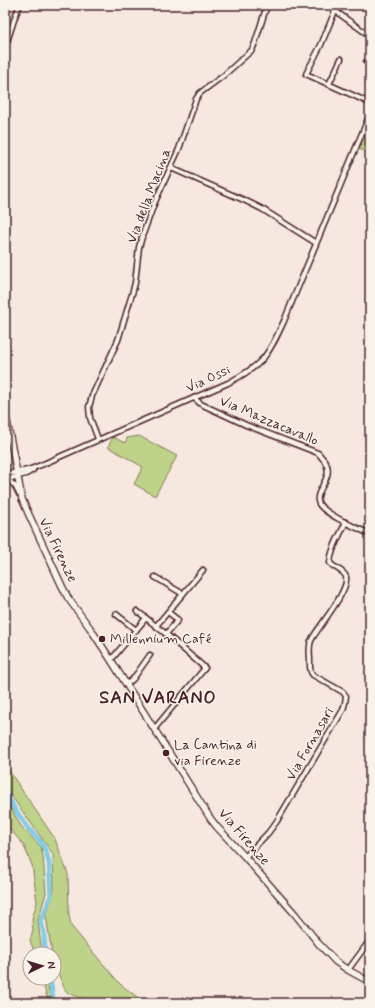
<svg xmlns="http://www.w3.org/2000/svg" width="375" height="1008" viewBox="0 0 375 1008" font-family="Mynerve,sans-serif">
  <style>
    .green { fill: #bed389; stroke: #84795a }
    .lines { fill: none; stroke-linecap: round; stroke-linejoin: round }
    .river { stroke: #84cce5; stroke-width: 5 }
    .minor-casing { stroke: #4a1f2b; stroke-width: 7 }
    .major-casing { stroke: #4a1f2b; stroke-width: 8 }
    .minor { stroke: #f7f3e8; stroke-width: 4 }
    .major { stroke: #f7f3e8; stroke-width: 5.5 }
    .poi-dot { fill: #4a1f2b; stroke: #f7f3e8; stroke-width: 1.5 }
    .labels { text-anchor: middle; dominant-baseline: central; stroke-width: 3; stroke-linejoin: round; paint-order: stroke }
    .street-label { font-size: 14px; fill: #4a1f2b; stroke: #f7f3e8 }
    .poi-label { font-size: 14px; fill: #4a1f2b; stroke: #f7f3e8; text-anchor: start }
    .district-label { font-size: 18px; font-weight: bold; letter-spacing: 1px; fill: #4a1f2b; stroke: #f7f3e8 }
  </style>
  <rect width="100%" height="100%" fill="#f7e8df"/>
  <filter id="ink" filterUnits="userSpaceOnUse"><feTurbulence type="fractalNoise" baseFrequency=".025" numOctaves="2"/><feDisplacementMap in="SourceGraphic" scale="8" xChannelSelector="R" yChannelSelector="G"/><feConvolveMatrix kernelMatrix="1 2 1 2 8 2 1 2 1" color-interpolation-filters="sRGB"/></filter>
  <g filter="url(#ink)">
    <g class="green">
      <path d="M 370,121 L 370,154 L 359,149 Z"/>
      <path d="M 139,436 L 177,456 L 155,496 L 134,484 L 143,467 L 108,447 L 113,437 L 125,443 L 127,438 Z"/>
      <path d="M 5,765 L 55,839 L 68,874 L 69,915 L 71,926 L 120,984 L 145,1003 L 94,1003 L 66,992 L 54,964 L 54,954 L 52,954 L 46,916 L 54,889 L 53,854 L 5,787 Z"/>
      <path d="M 5,798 L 21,826 L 41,847 L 43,856 L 46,893 L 38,921 L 42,954 L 35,954 L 30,940 L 33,931 L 32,919 L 37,902 L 32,865 L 23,844 L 5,824 Z"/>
      <path d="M 41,978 L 46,978 L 49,991 L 58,1003 L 49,1003 Z"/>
    </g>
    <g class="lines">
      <g class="river">
        <path d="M 5,792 L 16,811 L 29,829 L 40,841 L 46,851 L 49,863 L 51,895 L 41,922 L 44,933 L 45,954"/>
        <path d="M 50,978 L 53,999 L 57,1003"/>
      </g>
      <defs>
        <g id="minor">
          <path d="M 327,5 L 370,36"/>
          <path d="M 335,11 L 321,45 L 306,74 L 370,103"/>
          <path d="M 5,48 L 16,14 L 20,5"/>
          <path d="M 366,62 L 370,65"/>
          <path d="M 329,84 L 341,59"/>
          <path d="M 171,168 L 246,201 L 262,209 L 316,243"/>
          <path d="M 194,398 L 201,404 L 246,425 L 318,453 C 320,455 322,458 324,460 C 337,477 312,491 319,504 C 326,515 357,528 370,534"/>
          <path d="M 98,439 L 90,418 L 89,407 L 92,396 L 118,340 L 132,294 L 135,283 L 139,247 L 143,234 L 154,204 L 179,149 L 196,99 L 200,93 L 223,76 L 252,50 L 255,43 L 267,5"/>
          <path d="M 7,474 L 28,470 L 41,465 L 228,383 C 263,365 268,356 284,321 L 370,114"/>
          <path d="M 5,480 L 26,474 L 33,470"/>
          <path d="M 7,480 C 14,483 16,487 19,494"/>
          <path d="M 155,577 L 183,594"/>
          <path d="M 116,614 L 136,630"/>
          <path d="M 146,618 L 156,626 L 203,570"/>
          <path d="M 156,626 L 166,634 L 178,620 L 168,612"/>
          <path d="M 111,660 L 146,618 L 137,611"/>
          <path d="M 127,684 L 133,679 L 150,655"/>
          <path d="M 155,728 L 205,668 L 166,634"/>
          <path d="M 245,857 L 268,833 L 277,821 L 343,710 L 345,703 L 346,696 L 343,692 L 313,675 C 309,671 310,666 310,661 C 310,654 308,645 312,639 C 319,626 349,591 346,577 C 345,571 334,568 330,563 C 331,549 340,535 346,522"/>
          <path d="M 348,970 L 370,940"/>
        </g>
        <path id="major" d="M 5,411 L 22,499 L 29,515 L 62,586 L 68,598 L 90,628 L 111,660 L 210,818 L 217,827 L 245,857 L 295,914 L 319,944 L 336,962 L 348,970 L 370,982"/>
      </defs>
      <use href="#minor" class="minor-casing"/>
      <use href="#major" class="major-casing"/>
      <use href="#minor" class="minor"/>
      <use href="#major" class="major"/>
    </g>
  </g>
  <g class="poi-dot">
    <circle cx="102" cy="639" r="4"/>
    <circle cx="166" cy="753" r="4"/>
  </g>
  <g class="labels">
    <g class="street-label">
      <text transform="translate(149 196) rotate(-69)">Via della Macina</text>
      <text transform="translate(208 379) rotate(-25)">Via Ossi</text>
      <text transform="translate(269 421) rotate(23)">Via Mazzacavallo</text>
      <text transform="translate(58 550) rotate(64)">Via Firenze</text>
      <text transform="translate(310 744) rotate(-60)">Via Fornasari</text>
      <text transform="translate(244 837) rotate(49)">Via Firenze</text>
    </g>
    <g class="poi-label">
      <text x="110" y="639">Millennium Café</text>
      <text x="174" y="745">La Cantina di<tspan x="174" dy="16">via Firenze</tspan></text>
    </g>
    <g class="district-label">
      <text x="158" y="698">SAN VARANO</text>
    </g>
  </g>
  <rect width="375" height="1008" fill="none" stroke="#f7f3e8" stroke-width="20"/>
  <rect x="10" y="10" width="355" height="988" fill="none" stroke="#4a1f2b" stroke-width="1.5" filter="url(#ink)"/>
  <g transform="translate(42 966) rotate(85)"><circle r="19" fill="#f7f3e8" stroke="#b29e9c"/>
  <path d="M0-3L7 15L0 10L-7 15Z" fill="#4a1f2b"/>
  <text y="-6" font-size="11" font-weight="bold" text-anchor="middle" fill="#4a1f2b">N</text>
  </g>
</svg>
